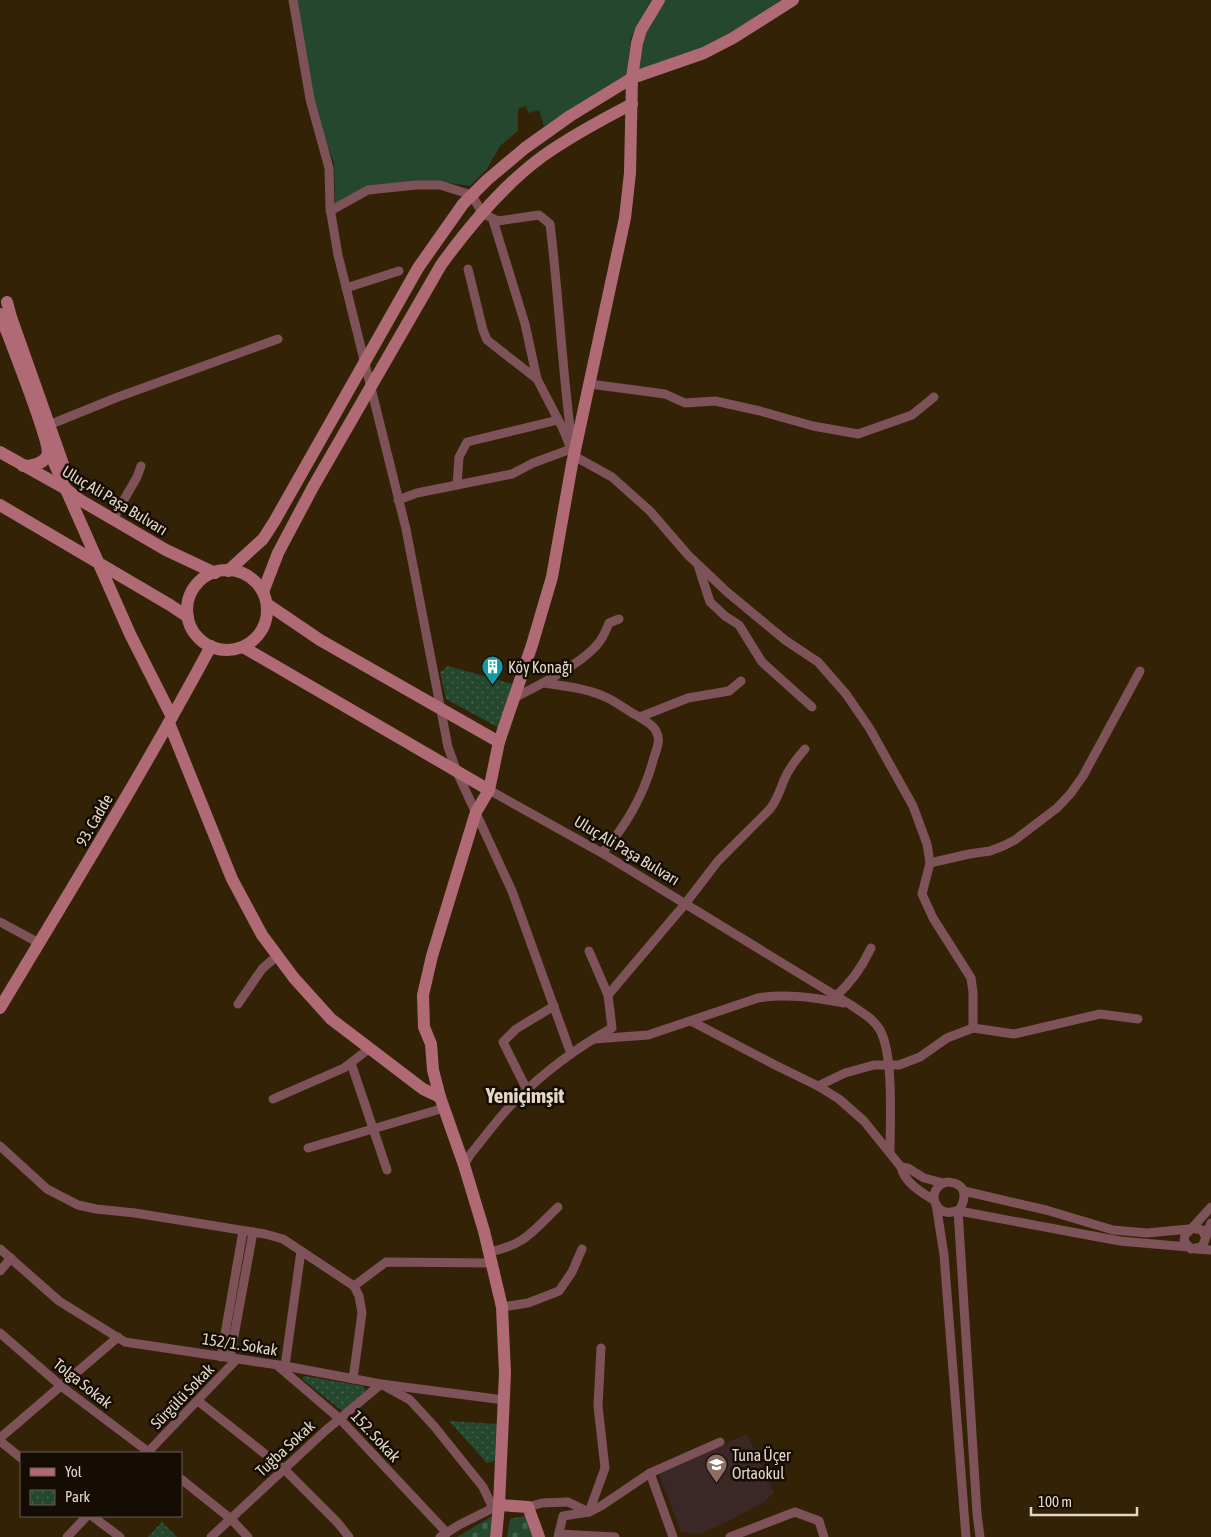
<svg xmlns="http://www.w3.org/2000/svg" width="1211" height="1537" viewBox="0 0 1211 1537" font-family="'Asap Condensed',sans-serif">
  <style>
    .education { fill: #3b2725 }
    .green { fill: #24472d }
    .cemetery { fill: url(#cemetery-stones) }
    .park { fill: url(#park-dots) }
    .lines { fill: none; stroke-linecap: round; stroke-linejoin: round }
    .street { stroke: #7e5259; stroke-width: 9 }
    .secondary { stroke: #b06a75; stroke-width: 12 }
    .labels { text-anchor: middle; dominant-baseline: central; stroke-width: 5; stroke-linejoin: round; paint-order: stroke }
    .street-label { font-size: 16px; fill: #e3d8c8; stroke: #150d04 }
    .poi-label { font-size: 16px; fill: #e3d8c8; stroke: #150d04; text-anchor: start }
    .district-label { font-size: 21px; font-weight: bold; fill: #e3d8c8; stroke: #150d04 }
  </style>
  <defs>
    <pattern id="cemetery-stones" width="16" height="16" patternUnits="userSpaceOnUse" patternTransform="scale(1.25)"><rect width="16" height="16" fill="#24472d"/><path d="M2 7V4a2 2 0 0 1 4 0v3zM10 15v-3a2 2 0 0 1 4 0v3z" fill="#44614a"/></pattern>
    <pattern id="park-dots" width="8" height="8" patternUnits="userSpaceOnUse" patternTransform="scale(1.25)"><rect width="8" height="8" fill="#24472d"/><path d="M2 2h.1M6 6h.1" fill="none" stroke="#44614a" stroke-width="1.8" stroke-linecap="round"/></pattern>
  </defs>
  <rect width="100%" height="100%" fill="#332205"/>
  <path class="education" d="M 747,1434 L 774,1493 L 764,1502 L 731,1520 L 700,1534 L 681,1532 L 658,1472 Z"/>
  <g class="green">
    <path d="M 297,0 L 651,0 L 631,38 L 627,74 L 544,126 L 539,110 L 529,113 L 525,106 L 518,109 L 518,131 L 500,146 L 487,169 L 470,186 C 443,182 414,179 387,185 C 371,188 355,197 339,203 L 335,203 L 334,163 L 326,142 L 313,98 Z"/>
    <path d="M 665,0 L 781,0 L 714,44 L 639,72 L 643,40 L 652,20 Z"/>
  </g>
  <g class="cemetery">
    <path d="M 492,1516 L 490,1537 L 457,1537 Z"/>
    <path d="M 525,1516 L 535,1537 L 507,1537 L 510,1519 Z"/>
  </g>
  <g class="park">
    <path d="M 448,666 L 513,684 L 499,728 L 446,699 L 440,672 Z"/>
    <path d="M 304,1376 L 363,1386 L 366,1390 L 342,1411 L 302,1379 Z"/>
    <path d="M 449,1421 L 498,1424 L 497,1460 L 487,1463 Z"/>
    <path d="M 162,1522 L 177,1537 L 148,1537 Z"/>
  </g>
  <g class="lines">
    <g class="street">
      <path d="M 293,0 L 310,99 L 329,168 L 330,208 L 338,255 L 406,529 L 448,747 L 457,772 L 512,891 L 571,1054"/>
      <path d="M 330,211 L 368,190 L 416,185 L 440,185 L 472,195 L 482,213 L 498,221 L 539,215 L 550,224 C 559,297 562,370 572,443"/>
      <path d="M 493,220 L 525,324 L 537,379 L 563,429 L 574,456 L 612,477 L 650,511 L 688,555 L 727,592 L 785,640 L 818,662 L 846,694 L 870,729 L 913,806 L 927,844 L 930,863 L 922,894 L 933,918 L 971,978 L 973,992 L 973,1028"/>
      <path d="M 468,269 L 483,330 L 487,340 L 537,379"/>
      <path d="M 346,288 L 399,271"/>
      <path d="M 590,384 L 665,394 L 685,403 L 715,401 L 760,411 L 813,426 L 858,434 L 912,415 L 934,397"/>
      <path d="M 44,427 L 118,397 L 278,339"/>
      <path d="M 457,485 L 459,457 L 467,442 L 558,420"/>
      <path d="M 398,500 L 417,493 L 512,474 L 533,463 L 571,449"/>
      <path d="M 113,519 L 137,477 L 141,466"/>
      <path d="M 699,568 L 710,602 L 725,616 L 739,625 L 762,662 L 812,707"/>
      <path d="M 544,683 C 564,686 584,688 603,696 C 614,700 625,709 636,715 C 642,719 653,724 656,731 C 661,740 657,748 654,757 C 645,792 627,825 602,853"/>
      <path d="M 514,698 C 537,686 578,666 596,646 C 602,640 606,631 609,623 L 619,619"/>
      <path d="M 640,717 L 688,698 L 729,691 L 741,681"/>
      <path d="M 489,790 L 602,853 L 851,1005 C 861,1012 874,1019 880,1030 C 894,1056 890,1121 890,1152"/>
      <path d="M 930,863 L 969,854 L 990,851 L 1003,846 L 1015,840 L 1057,808 L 1071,793 L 1083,776 L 1140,671"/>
      <path d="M 0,922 L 39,943"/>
      <path d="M 589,951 L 608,995"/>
      <path d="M 836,996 C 852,982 862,967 871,948"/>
      <path d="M 238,1004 L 262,969 L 278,955"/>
      <path d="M 691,1021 L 775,1065 L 818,1086 L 839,1099 L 864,1121 L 901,1167 C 904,1182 922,1193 934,1200"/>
      <path d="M 594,1039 L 648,1035 L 758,998 C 788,993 815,998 844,1003"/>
      <path d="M 351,1063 L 387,1170"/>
      <path d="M 818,1086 L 845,1073 L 874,1065 L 899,1065 L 920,1057 L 947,1038 L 973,1028 L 1014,1034 L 1100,1014 L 1138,1019"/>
      <path d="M 527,1090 L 503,1042 L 516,1029 L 554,1006"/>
      <path d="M 273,1099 L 344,1068 L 370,1048"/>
      <path d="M 0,1146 L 47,1189 L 78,1205 L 96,1209 L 135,1213 L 265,1234 L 283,1239 L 354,1286 L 359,1296 L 362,1313 L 353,1379"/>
      <path d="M 308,1148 L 444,1108"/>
      <path d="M 464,1165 L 470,1155 C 484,1138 498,1118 514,1102 C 543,1073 576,1048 612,1028 L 608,995 L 685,904 L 718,861 L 770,809 C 777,800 780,790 784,780 C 789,768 797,758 805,749"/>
      <path d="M 901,1167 L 908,1168 L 924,1178 L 943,1183"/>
      <path d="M 947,1182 C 967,1183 967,1197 959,1211 L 960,1209 C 937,1223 922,1189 947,1182 Z"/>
      <path d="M 964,1191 L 1046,1210 L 1113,1230 L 1147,1233 L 1189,1229"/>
      <path d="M 936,1204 L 944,1255 L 966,1537"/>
      <path d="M 958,1210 L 977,1514 L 980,1537"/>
      <path d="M 959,1211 L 1120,1241 L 1188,1247"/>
      <path d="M 1192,1228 L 1211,1207"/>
      <path d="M 1205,1236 L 1202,1230 L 1192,1228 L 1185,1235 L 1184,1241 L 1191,1249 L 1201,1247 C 1206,1242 1207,1231 1211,1223"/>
      <path d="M 0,1249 L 59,1301 L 125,1342 L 285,1366 L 381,1384 L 504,1400"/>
      <path d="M 1195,1249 L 1211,1250"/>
      <path d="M 489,1252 C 525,1245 533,1231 558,1207"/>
      <path d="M 0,1271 L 11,1258"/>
      <path d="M 354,1286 L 386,1262 L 491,1263"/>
      <path d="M 502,1307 L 528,1303 L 559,1291 L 572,1272 L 582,1249"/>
      <path d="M 0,1333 L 61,1386 L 150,1453"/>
      <path d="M 221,1357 L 243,1231"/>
      <path d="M 230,1358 L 253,1232"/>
      <path d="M 278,1366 L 340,1419 L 447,1533"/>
      <path d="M 285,1366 L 301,1251"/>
      <path d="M 198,1401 L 284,1469 L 337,1522 L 349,1537"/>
      <path d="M 0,1438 L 118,1337"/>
      <path d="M 0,1441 L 21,1458"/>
      <path d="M 147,1453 L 237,1359"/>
      <path d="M 650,1473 L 673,1537"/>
      <path d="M 181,1479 L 231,1519 L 248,1537"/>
      <path d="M 528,1507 L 542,1503 L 568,1502 L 589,1512 L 605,1468 L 598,1406 L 601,1348"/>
      <path d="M 92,1516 L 120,1537"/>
      <path d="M 559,1534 L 615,1537"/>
      <path d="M 67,1537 L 87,1516"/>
      <path d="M 211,1537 L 325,1431 L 381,1384 L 410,1400 L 434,1426 L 483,1487 L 493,1508"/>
      <path d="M 440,1537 L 459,1525 L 497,1506"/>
      <path d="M 558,1537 L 563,1516 L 589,1512 L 601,1506 L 650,1473 L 720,1442"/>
      <path d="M 730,1537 L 795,1512 L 819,1521 L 824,1537"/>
    </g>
    <g class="secondary">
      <path d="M 7,302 L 11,317 L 63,464"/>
      <path d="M 0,314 C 7,333 52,445 47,456 C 42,465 32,466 23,466"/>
      <path d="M 48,449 L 130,634 L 172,717"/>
      <path d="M 0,452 L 66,489 L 80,500 L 166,550 L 215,573"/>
      <path d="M 0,505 L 170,605 L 188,617"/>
      <circle cx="227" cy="610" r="40"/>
      <path d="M 228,571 L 263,539 L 274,522 L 418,268 L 463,204 L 487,180 L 525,148 L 570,116 L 632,78 L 704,53 L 733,38 L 793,0"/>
      <path d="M 263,592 L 278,553 L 313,487 L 441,265 C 470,225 503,185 543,156 C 571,136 601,120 632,104"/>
      <path d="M 267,604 L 320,640 L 499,742"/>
      <path d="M 243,647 L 489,790"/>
      <path d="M 169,723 L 232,879 L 262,935 L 294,978 L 331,1019 L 423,1089 L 440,1097"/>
      <path d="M 0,1008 C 72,888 145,769 211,646"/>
      <path d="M 499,1505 L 528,1507 L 539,1537"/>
      <path d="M 496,1537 L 499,1505 L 505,1373 L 502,1307 L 484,1231 L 464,1165 L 440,1097 L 433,1070 L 431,1044 L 424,1027 L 423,995 L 432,956 L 476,812 L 489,790 L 499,742 L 532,645 L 552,577 L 572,464 L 625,218 L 630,173 L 632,78 L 637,43 L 641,30 L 659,0"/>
    </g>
  </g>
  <defs>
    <symbol id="building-pin" viewBox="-11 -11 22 30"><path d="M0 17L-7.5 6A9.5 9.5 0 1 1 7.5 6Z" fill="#0f9aa8" stroke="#150d04"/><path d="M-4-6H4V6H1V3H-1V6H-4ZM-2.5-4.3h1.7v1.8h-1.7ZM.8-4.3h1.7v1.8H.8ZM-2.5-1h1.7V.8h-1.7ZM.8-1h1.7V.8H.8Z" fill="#fff"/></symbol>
    <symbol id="school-pin" viewBox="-11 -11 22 30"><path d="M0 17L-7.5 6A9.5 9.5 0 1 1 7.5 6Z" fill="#8d6e63" stroke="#150d04"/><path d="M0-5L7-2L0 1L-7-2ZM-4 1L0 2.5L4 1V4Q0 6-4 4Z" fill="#fff"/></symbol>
  </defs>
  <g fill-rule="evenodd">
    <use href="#building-pin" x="480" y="654" width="25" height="34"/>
    <use href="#school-pin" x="704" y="1452" width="25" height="34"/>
  </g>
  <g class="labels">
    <g class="street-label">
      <text transform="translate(115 500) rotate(31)">Uluç Ali Paşa Bulvarı</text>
      <text transform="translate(94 820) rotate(-60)">93. Cadde</text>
      <text transform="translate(627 850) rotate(31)">Uluç Ali Paşa Bulvarı</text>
      <text transform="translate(240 1344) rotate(9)">152/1. Sokak</text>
      <text transform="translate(83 1383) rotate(38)">Tolga Sokak</text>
      <text transform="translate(182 1396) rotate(-46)">Sürgülü Sokak</text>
      <text transform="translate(376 1436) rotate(47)">152. Sokak</text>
      <text transform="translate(285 1448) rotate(-43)">Tuğba Sokak</text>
    </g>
    <g class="poi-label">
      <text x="508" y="667">Köy Konağı</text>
      <text x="732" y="1455">Tuna Üçer<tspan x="732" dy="18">Ortaokul</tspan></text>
    </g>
    <g class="district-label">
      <text x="525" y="1095">Yeniçimşit</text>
    </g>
  </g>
  <rect x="20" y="1452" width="162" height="65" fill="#150d04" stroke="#675e52"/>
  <rect x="30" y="1468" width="25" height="8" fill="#b06a75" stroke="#675e52"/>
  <text x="65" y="1477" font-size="15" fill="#e3d8c8">Yol</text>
  <rect x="30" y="1490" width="25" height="15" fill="url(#park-dots)" stroke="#675e52"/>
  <text x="65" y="1502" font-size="15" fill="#e3d8c8">Park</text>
  <path d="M1031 1507v8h106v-8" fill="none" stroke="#e3d8c8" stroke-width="2.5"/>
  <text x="1038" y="1507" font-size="15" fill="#e3d8c8" stroke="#150d04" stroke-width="4" paint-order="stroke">100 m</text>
</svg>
